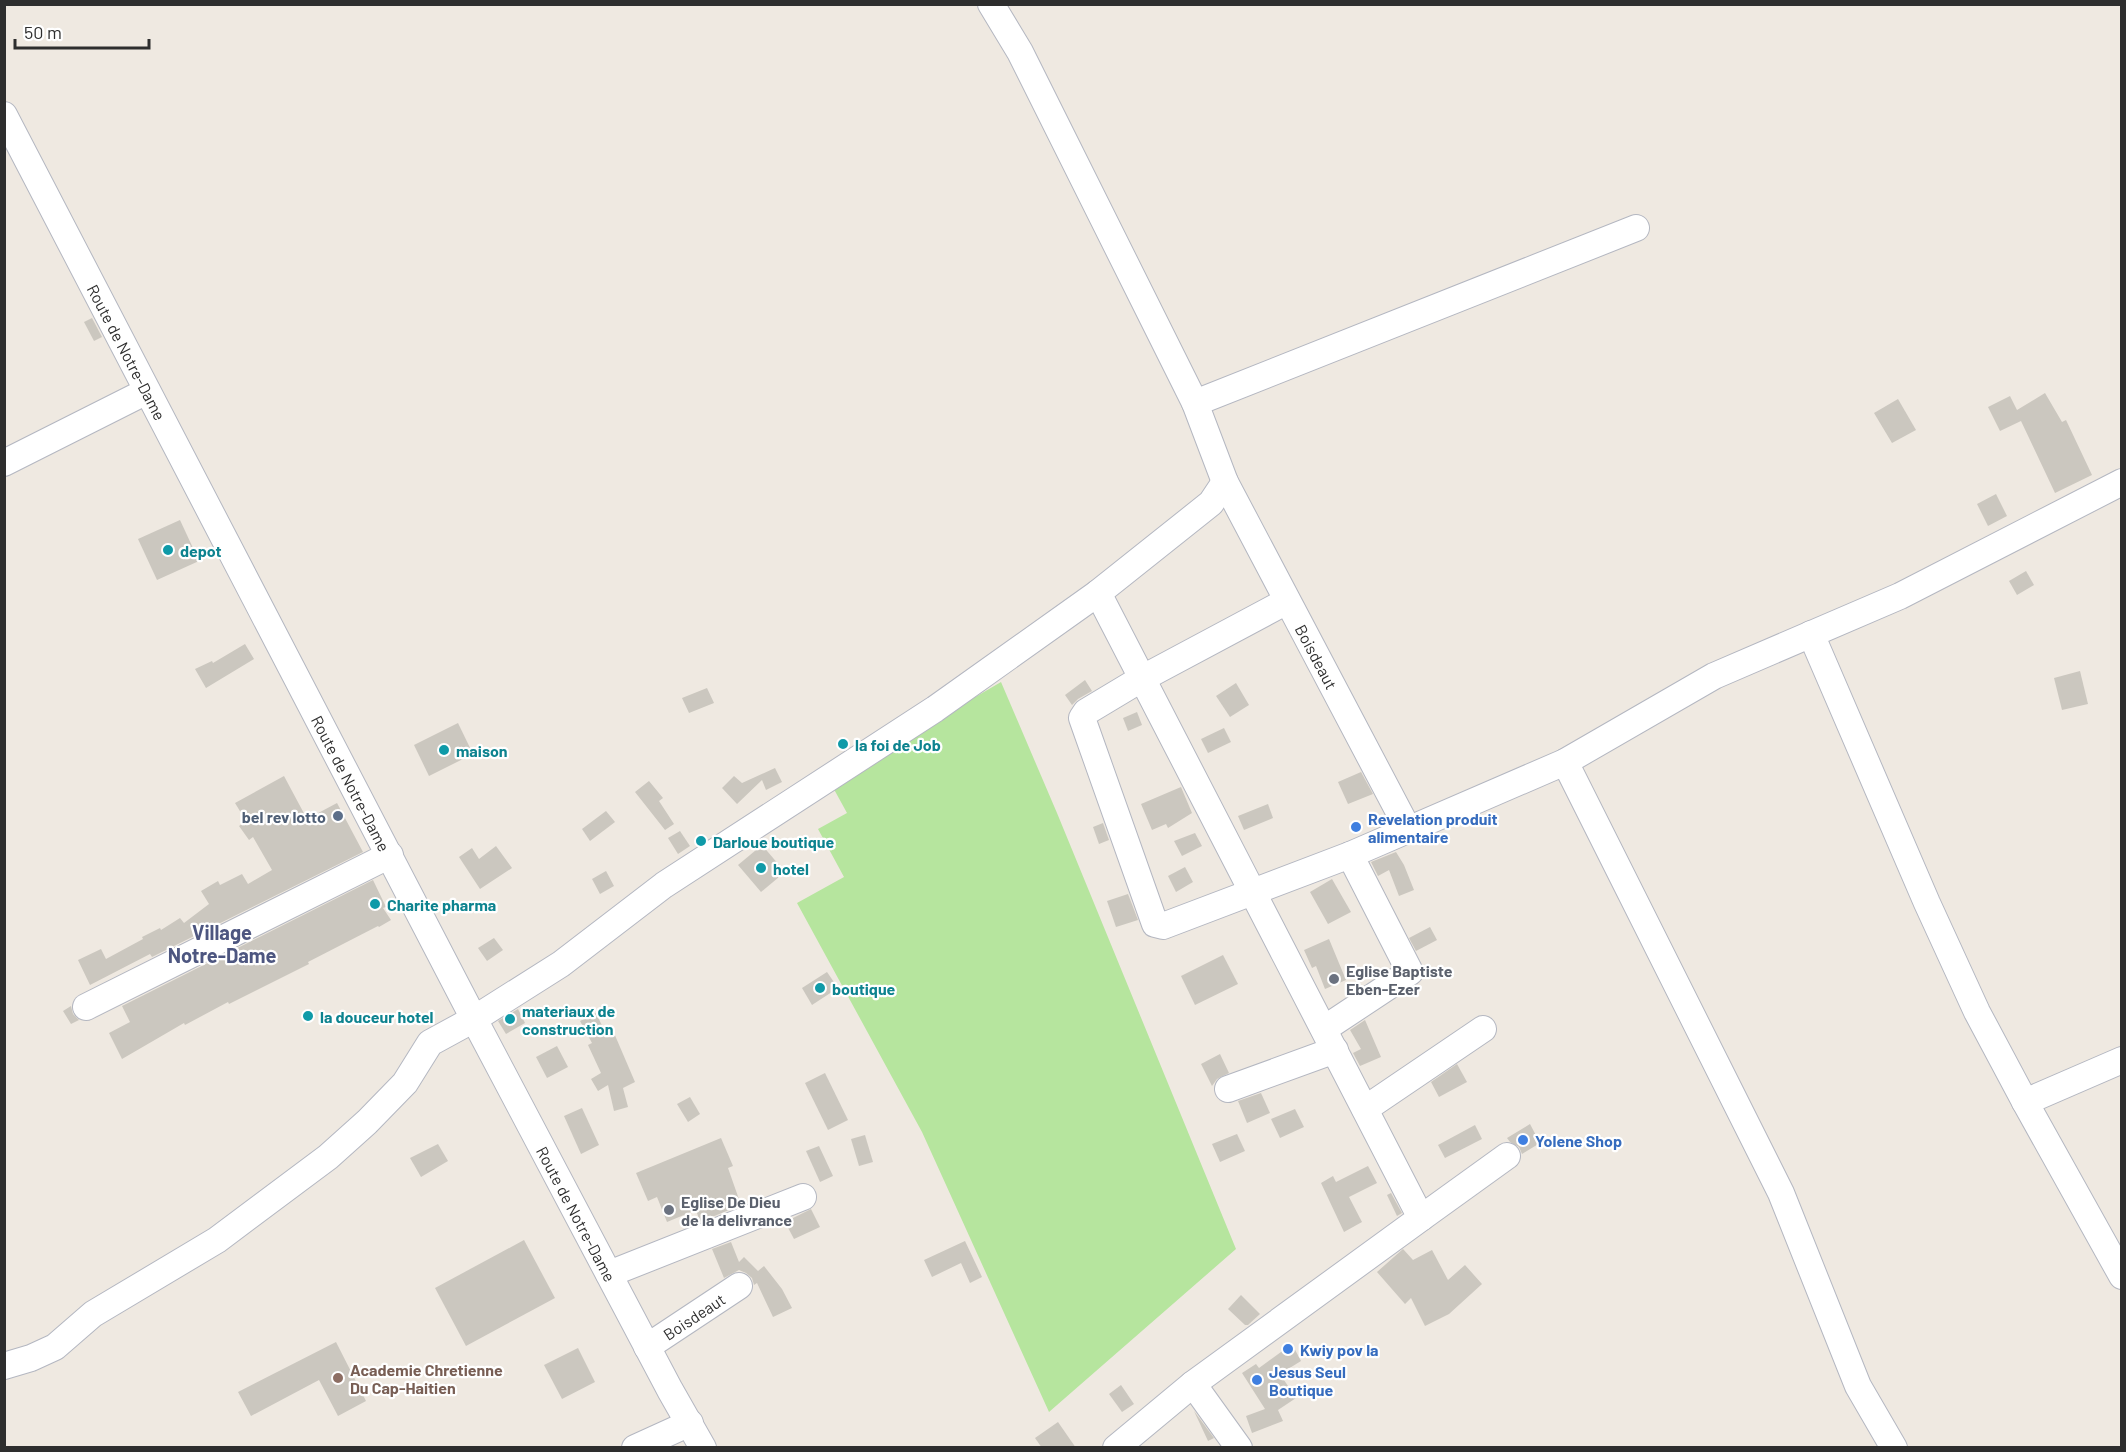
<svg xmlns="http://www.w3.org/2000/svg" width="2126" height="1452" viewBox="0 0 2126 1452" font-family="Barlow,sans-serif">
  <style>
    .green { fill: #b6e59e }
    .building { fill: #cbc7bf }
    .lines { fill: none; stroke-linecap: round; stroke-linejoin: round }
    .minor-casing { stroke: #b4b7c1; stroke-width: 28 }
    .minor { stroke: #fff; stroke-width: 26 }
    .culture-dot { fill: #0f9aa8; stroke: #fff; stroke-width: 2 }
    .service-dot { fill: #5c6f8a; stroke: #fff; stroke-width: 2 }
    .shop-dot { fill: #3f7fe0; stroke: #fff; stroke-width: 2 }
    .worship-dot { fill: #6b7280; stroke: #fff; stroke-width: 2 }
    .education-dot { fill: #8d6e63; stroke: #fff; stroke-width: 2 }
    .labels { text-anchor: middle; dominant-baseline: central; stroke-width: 4.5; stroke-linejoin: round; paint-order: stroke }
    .street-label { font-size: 16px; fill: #2e2e2e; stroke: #fff }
    .culture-label { font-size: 16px; font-weight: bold; fill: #0d838f; stroke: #fff; text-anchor: start }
    .service-label { font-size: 16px; font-weight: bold; fill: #4e5e75; stroke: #fff; text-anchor: end }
    .shop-label { font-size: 16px; font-weight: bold; fill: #366cbe; stroke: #fff; text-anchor: start }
    .worship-label { font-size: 16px; font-weight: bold; fill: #5b616d; stroke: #fff; text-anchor: start }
    .education-label { font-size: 16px; font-weight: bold; fill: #785e54; stroke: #fff; text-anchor: start }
    .quarter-label { font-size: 20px; font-weight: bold; fill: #4d5680; stroke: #fff }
  </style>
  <rect width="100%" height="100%" fill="#efe9e1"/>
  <path class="green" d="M 1001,682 L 1057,813 L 1236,1249 L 1049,1412 L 922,1132 L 797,903 L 844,877 L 818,829 L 847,813 L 830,782 Z"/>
  <g class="building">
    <path d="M 92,318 L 102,337 L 94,341 L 84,322 Z"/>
    <path d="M 2045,393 L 2062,422 L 2066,420 L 2092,475 L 2055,493 L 2021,421 L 2000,431 L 1988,407 L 2010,396 L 2017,410 Z"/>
    <path d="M 1898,399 L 1916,430 L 1892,443 L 1874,413 Z"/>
    <path d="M 1996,494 L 2007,516 L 1988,526 L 1977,504 Z"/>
    <path d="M 180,520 L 199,561 L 157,580 L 138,539 Z"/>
    <path d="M 2026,571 L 2034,585 L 2017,595 L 2009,581 Z"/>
    <path d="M 245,644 L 254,659 L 206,688 L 195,669 L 212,661 L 213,663 Z"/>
    <path d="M 2080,671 L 2088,704 L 2062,710 L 2054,678 Z"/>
    <path d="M 1085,680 L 1092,691 L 1078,699 L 1072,705 L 1065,695 Z"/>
    <path d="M 1236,683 L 1249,705 L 1230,717 L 1216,696 Z"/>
    <path d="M 707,688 L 714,703 L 689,713 L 682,698 Z"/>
    <path d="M 1137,712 L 1142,725 L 1128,731 L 1123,718 Z"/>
    <path d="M 458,723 L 473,754 L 429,776 L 414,745 Z"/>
    <path d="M 1224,728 L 1231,742 L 1208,753 L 1201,739 Z"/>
    <path d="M 775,768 L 782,782 L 766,790 L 762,780 L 737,804 L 722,788 L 734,776 L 742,783 Z"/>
    <path d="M 1361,772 L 1373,794 L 1348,804 L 1338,782 Z"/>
    <path d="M 284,776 L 307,819 L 337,803 L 363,852 L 152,957 L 150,954 L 90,985 L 78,960 L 101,949 L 106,959 L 143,939 L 142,937 L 160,928 L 161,930 L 180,918 L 184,923 L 209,904 L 201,891 L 218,881 L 220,885 L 242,874 L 248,884 L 272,870 L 253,837 L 249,840 L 239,826 L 246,821 L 235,803 Z"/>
    <path d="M 649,781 L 663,798 L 659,801 L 674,824 L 665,830 L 635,792 Z"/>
    <path d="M 1181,787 L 1192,813 L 1168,828 L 1166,824 L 1152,830 L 1141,804 Z"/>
    <path d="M 1268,804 L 1273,818 L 1244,830 L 1238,816 Z"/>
    <path d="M 606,811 L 615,822 L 590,841 L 582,829 Z"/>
    <path d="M 1103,823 L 1109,840 L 1099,844 L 1093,827 Z"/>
    <path d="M 680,831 L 690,846 L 678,854 L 668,838 Z"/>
    <path d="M 1195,833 L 1202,846 L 1182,856 L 1174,841 Z"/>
    <path d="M 762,845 L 785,872 L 761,892 L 738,865 Z"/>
    <path d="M 496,846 L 512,868 L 480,889 L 459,857 L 472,848 L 479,859 Z"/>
    <path d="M 1396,852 L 1404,865 L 1414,890 L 1399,896 L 1389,870 L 1378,876 L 1371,862 Z"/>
    <path d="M 1185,867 L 1193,882 L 1176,892 L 1168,876 Z"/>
    <path d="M 606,871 L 614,886 L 600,894 L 592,879 Z"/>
    <path d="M 1332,879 L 1351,912 L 1328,924 L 1310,892 Z"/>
    <path d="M 373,880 L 386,907 L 383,908 L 391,920 L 379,927 L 378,926 L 308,962 L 309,964 L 229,1004 L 228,1002 L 185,1025 L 184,1023 L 122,1059 L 109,1033 L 130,1022 L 122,1006 Z"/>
    <path d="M 1128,894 L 1138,920 L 1116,927 L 1107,901 Z"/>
    <path d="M 1430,927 L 1437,940 L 1416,951 L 1409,938 Z"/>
    <path d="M 494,938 L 503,950 L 487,961 L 478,948 Z"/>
    <path d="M 1329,939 L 1346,980 L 1325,989 L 1316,966 L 1312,968 L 1304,950 Z"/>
    <path d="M 1223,955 L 1238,984 L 1195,1005 L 1181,976 Z"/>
    <path d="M 827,972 L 838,988 L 812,1005 L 802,988 Z"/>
    <path d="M 71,1006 L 73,1014 L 79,1020 L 71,1024 L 63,1011 Z"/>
    <path d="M 518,1009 L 525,1023 L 506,1034 L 498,1021 Z"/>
    <path d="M 596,1013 L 607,1036 L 614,1033 L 635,1082 L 623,1088 L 628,1107 L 614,1111 L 608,1085 L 598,1091 L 591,1079 L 601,1073 L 588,1045 L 592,1043 L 580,1021 Z"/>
    <path d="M 1365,1020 L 1381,1057 L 1360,1066 L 1353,1053 L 1361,1049 L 1350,1030 Z"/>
    <path d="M 557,1046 L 568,1067 L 547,1078 L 536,1057 Z"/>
    <path d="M 1220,1054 L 1229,1073 L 1217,1079 L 1212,1086 L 1201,1064 Z"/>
    <path d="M 1457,1064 L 1467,1082 L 1439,1097 L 1431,1082 Z"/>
    <path d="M 825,1073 L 848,1120 L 828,1130 L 805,1083 Z"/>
    <path d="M 1261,1093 L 1270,1113 L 1247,1123 L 1238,1101 Z"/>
    <path d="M 690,1097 L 700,1114 L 688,1122 L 677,1104 Z"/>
    <path d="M 582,1108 L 599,1145 L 581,1154 L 564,1116 Z"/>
    <path d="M 1295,1109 L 1304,1127 L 1280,1138 L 1271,1119 Z"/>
    <path d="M 1530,1124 L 1540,1143 L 1522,1154 L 1519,1147 L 1510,1142 L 1507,1138 Z"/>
    <path d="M 1475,1125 L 1482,1139 L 1445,1158 L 1438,1145 Z"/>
    <path d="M 1237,1134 L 1245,1151 L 1220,1162 L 1212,1144 Z"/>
    <path d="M 865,1135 L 873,1162 L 859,1166 L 851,1139 Z"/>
    <path d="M 721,1138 L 733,1166 L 728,1168 L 741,1205 L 700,1222 L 696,1210 L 667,1222 L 657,1197 L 648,1201 L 636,1173 Z"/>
    <path d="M 438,1144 L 448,1161 L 421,1177 L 410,1158 Z"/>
    <path d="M 819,1146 L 833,1176 L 820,1182 L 806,1151 Z"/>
    <path d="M 1368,1166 L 1377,1183 L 1349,1197 L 1362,1222 L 1344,1232 L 1321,1183 L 1333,1176 L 1336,1182 Z"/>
    <path d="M 1391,1193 L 1402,1213 L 1397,1216 L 1387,1195 Z"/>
    <path d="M 811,1209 L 820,1227 L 794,1239 L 785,1222 Z"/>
    <path d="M 524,1240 L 555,1298 L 466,1346 L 435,1288 Z"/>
    <path d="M 965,1241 L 982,1277 L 970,1283 L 961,1263 L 932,1277 L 924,1260 Z"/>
    <path d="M 731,1242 L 739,1262 L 744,1257 L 758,1271 L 764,1266 L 782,1289 L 792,1308 L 773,1317 L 757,1283 L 754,1285 L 752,1278 L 746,1273 L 739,1270 L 724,1278 L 712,1249 Z"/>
    <path d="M 1403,1249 L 1413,1260 L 1432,1250 L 1448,1280 L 1465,1265 L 1482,1284 L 1449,1314 L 1425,1326 L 1411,1298 L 1405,1304 L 1377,1272 Z"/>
    <path d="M 1241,1295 L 1260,1314 L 1248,1325 L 1245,1325 L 1228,1309 Z"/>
    <path d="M 336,1342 L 366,1401 L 338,1416 L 319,1380 L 251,1416 L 238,1392 Z"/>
    <path d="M 1292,1344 L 1301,1361 L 1280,1374 L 1296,1398 L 1278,1410 L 1283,1421 L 1252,1433 L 1246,1416 L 1265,1409 L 1242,1373 L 1256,1364 L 1259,1368 Z"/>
    <path d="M 578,1348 L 595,1382 L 562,1399 L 544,1365 Z"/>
    <path d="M 1121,1385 L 1134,1404 L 1122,1412 L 1109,1394 Z"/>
    <path d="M 1194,1411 L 1214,1438 L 1208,1441 Z"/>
    <path d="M 1058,1422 L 1076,1448 L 1042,1448 L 1035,1438 Z"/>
  </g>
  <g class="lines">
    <defs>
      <g id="minor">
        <path id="s1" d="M 991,4 L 1020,52 L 1195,403 L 1225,482 L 1409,831"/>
        <path id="s2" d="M 4,115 L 474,1019 L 670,1390 L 703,1448"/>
        <path d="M 1195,403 L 1636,228"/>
        <path d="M 4,463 L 147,391"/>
        <path d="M 1098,593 L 1421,1218 L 1193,1384 L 1116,1448"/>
        <path d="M 1287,601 L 1141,679 L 1086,712 L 1082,718 L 1155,924 L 1163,926 L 1350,855 L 1565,762 L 1714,676 L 1900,596 L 2122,482"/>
        <path d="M 1811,634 L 1927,903 L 1977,1012 L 2025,1102"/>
        <path d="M 1565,762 L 1781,1193 L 1858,1386 L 1894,1448"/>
        <path d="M 86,1007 L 390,855"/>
        <path d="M 1324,1029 L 1410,972 L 1350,855"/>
        <path d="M 2122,1060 L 2025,1102 L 2122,1276"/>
        <path d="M 1228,1089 L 1335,1050"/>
        <path d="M 1365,1109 L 1483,1029"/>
        <path d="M 1421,1218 L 1507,1156"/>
        <path d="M 609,1274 L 803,1197"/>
        <path id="s3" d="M 647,1347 L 739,1286"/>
        <path d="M 4,1366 L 31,1358 L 55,1347 L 93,1314 L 217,1240 L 328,1157 L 367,1122 L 405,1083 L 430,1043 L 474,1019 L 561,964 L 664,885 L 935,709 L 1098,593 L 1211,503 L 1225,482"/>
        <path d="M 1193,1384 L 1239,1448"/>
        <path d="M 635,1448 L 690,1423"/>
      </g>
    </defs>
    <use href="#minor" class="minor-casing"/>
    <use href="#minor" class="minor"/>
  </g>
  <g class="culture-dot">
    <circle cx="168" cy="550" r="6"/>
    <circle cx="843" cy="744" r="6"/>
    <circle cx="444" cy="750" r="6"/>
    <circle cx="701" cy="841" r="6"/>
    <circle cx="761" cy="868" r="6"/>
    <circle cx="375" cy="904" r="6"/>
    <circle cx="820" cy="988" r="6"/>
    <circle cx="308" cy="1016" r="6"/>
    <circle cx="510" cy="1019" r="6"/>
  </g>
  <circle class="service-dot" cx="338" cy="816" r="6"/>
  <g class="shop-dot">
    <circle cx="1356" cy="827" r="6"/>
    <circle cx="1523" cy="1140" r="6"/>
    <circle cx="1288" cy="1349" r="6"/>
    <circle cx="1257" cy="1380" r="6"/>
  </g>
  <g class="worship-dot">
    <circle cx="1334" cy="979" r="6"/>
    <circle cx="669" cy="1210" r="6"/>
  </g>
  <circle class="education-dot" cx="338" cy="1378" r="6"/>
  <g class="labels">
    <g class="street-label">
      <text stroke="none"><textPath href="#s2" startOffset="267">Route de Notre-Dame</textPath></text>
      <text stroke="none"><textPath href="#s1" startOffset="730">Boisdeaut</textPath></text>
      <text stroke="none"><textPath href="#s2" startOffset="753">Route de Notre-Dame</textPath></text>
      <text stroke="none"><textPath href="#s2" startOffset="1239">Route de Notre-Dame</textPath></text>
      <text stroke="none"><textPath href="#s3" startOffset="56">Boisdeaut</textPath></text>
    </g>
    <g class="culture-label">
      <text x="180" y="550">depot</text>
      <text x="855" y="744">la foi de Job</text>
      <text x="456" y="750">maison</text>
      <text x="713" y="841">Darloue boutique</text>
      <text x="773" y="868">hotel</text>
      <text x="387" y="904">Charite pharma</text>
      <text x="832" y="988">boutique</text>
      <text x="522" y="1010">materiaux de<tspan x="522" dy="18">construction</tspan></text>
      <text x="320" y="1016">la douceur hotel</text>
    </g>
    <g class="service-label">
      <text x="326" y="816">bel rev lotto</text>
    </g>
    <g class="shop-label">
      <text x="1368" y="818">Revelation produit<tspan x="1368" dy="18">alimentaire</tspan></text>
      <text x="1535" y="1140">Yolene Shop</text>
      <text x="1300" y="1349">Kwiy pov la</text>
      <text x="1269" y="1371">Jesus Seul<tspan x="1269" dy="18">Boutique</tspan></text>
    </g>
    <g class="worship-label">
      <text x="1346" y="970">Eglise Baptiste<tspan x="1346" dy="18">Eben-Ezer</tspan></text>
      <text x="681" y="1201">Eglise De Dieu<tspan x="681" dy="18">de la delivrance</tspan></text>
    </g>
    <g class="education-label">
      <text x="350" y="1369">Academie Chretienne<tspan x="350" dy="18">Du Cap-Haitien</tspan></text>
    </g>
    <g class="quarter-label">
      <text x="222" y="932">Village<tspan x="222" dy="23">Notre-Dame</tspan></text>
    </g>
  </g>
  <rect width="2126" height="1452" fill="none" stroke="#2e2e2e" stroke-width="12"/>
  <path d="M15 39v9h134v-9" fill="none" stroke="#2e2e2e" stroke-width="3"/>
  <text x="24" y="39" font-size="18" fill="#2e2e2e" stroke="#ffffff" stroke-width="4.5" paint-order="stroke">50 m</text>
</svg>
